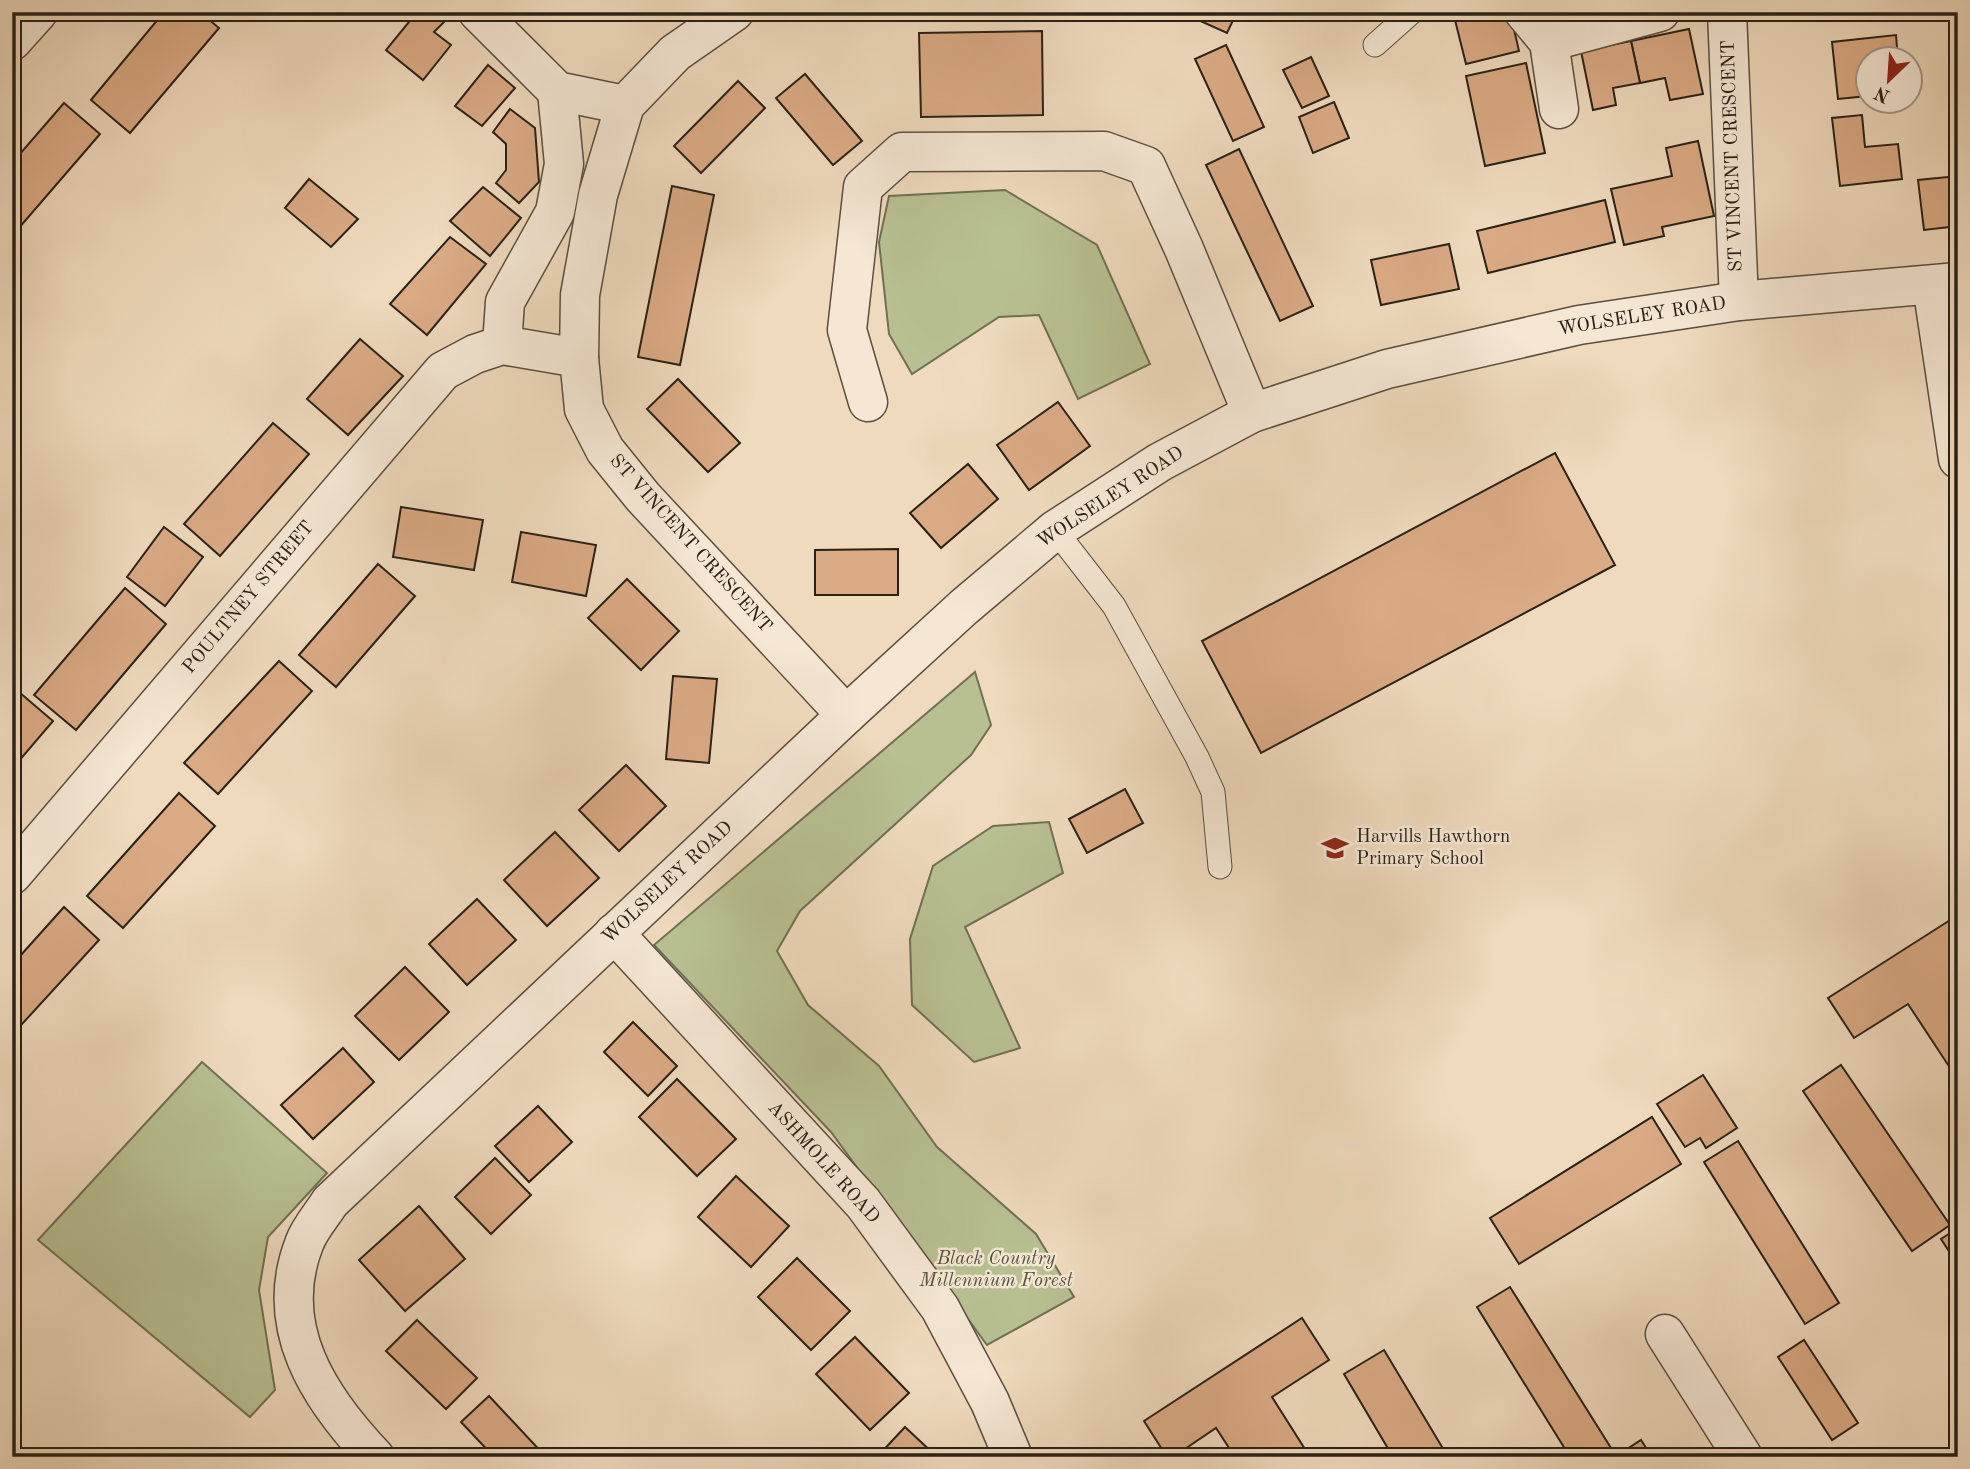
<svg xmlns="http://www.w3.org/2000/svg" width="1970" height="1469" viewBox="0 0 1970 1469" font-family="'Old Standard TT',serif">
  <style>
    .green { fill: #b8c092; stroke: #707054; stroke-width: 2 }
    .building { fill: #daaa84; stroke: #292117; stroke-width: 2 }
    .lines { fill: none; stroke-linecap: round; stroke-linejoin: round }
    .lane-casing { stroke: #5a4f40; stroke-width: 25 }
    .street-casing { stroke: #5a4f40; stroke-width: 41 }
    .lane { stroke: #f5e7d4; stroke-width: 23 }
    .street { stroke: #f5e7d4; stroke-width: 38 }
    .labels { text-anchor: middle; dominant-baseline: central; stroke-width: 5; stroke-linejoin: round; paint-order: stroke }
    .street-label { font-size: 19px; fill: #292117; stroke: #f5e7d4 }
    .poi-label { font-size: 19px; fill: #292117; stroke: #f5e7d4; text-anchor: start }
    .park-label { font-size: 19px; font-style: italic; fill: #54513c; stroke: #f5e7d4 }
  </style>
  <rect width="100%" height="100%" fill="#efdabd"/>
  <filter id="stains"><feTurbulence type="fractalNoise" baseFrequency=".00286" numOctaves="4"/><feColorMatrix values="0 0 0 0 .2 0 0 0 0 .09 0 0 0 0 .02 0 0 0 .5 -.17"/></filter>
  <radialGradient id="worn" r=".72"><stop offset=".6" stop-color="#630" stop-opacity="0"/><stop offset="1" stop-color="#630" stop-opacity=".3"/></radialGradient>
  <g class="green">
    <path d="M 1005,190 L 1097,245 L 1150,364 L 1078,399 L 1039,315 L 999,317 L 912,374 L 889,334 L 879,242 L 889,196 Z"/>
    <path d="M 975,672 L 991,725 L 971,755 L 800,911 L 777,951 L 808,1005 L 879,1066 L 937,1147 L 1036,1234 L 1074,1297 L 987,1345 L 831,1132 L 654,945 Z"/>
    <path d="M 1049,822 L 1063,873 L 965,927 L 1020,1048 L 974,1062 L 912,1005 L 910,939 L 933,866 L 993,826 Z"/>
    <path d="M 202,1062 L 327,1173 L 268,1237 L 259,1290 L 275,1390 L 250,1417 L 38,1240 Z"/>
  </g>
  <g class="building">
    <path d="M 164,12 L 200,12 L 219,28 L 130,133 L 91,100 Z"/>
    <path d="M 417,12 L 437,12 L 447,19 L 434,32 L 451,45 L 423,80 L 386,50 Z"/>
    <path d="M 1188,12 L 1237,12 L 1227,33 L 1187,15 Z"/>
    <path d="M 1453,12 L 1510,12 L 1519,51 L 1466,64 Z"/>
    <path d="M 1689,29 L 1703,94 L 1670,100 L 1665,78 L 1640,83 L 1631,41 Z"/>
    <path d="M 1042,31 L 1043,115 L 921,117 L 919,33 Z"/>
    <path d="M 1896,35 L 1898,60 L 1868,60 L 1868,96 L 1838,99 L 1832,42 Z"/>
    <path d="M 1631,41 L 1640,83 L 1613,88 L 1616,105 L 1593,110 L 1581,51 Z"/>
    <path d="M 1226,45 L 1264,127 L 1233,141 L 1195,59 Z"/>
    <path d="M 1311,57 L 1329,96 L 1302,108 L 1283,70 Z"/>
    <path d="M 1526,63 L 1545,153 L 1485,166 L 1466,76 Z"/>
    <path d="M 488,65 L 515,88 L 482,126 L 455,106 Z"/>
    <path d="M 805,74 L 862,141 L 833,165 L 776,98 Z"/>
    <path d="M 738,81 L 765,108 L 701,173 L 674,146 Z"/>
    <path d="M 1334,102 L 1349,138 L 1313,153 L 1299,117 Z"/>
    <path d="M 64,103 L 100,134 L 12,236 L 12,163 Z"/>
    <path d="M 510,109 L 535,128 L 539,182 L 519,203 L 496,183 L 506,170 L 506,144 L 493,132 Z"/>
    <path d="M 1862,115 L 1865,147 L 1898,144 L 1902,179 L 1840,186 L 1832,118 Z"/>
    <path d="M 1698,141 L 1714,216 L 1662,227 L 1664,236 L 1624,245 L 1611,189 L 1672,176 L 1666,148 Z"/>
    <path d="M 1239,149 L 1313,306 L 1280,321 L 1206,165 Z"/>
    <path d="M 1958,176 L 1958,226 L 1924,230 L 1918,180 Z"/>
    <path d="M 309,179 L 358,219 L 331,247 L 285,208 Z"/>
    <path d="M 672,186 L 714,195 L 680,365 L 638,357 Z"/>
    <path d="M 483,187 L 521,218 L 490,256 L 450,221 Z"/>
    <path d="M 1605,200 L 1615,242 L 1488,273 L 1477,231 Z"/>
    <path d="M 450,237 L 486,264 L 427,335 L 390,304 Z"/>
    <path d="M 1449,244 L 1459,289 L 1381,305 L 1371,260 Z"/>
    <path d="M 360,339 L 403,376 L 348,435 L 307,399 Z"/>
    <path d="M 678,379 L 740,443 L 708,472 L 647,409 Z"/>
    <path d="M 1058,402 L 1090,446 L 1029,490 L 997,445 Z"/>
    <path d="M 273,423 L 309,454 L 220,556 L 184,524 Z"/>
    <path d="M 1555,453 L 1615,565 L 1261,753 L 1202,641 Z"/>
    <path d="M 968,464 L 998,499 L 941,548 L 910,513 Z"/>
    <path d="M 401,507 L 483,520 L 474,570 L 393,557 Z"/>
    <path d="M 164,527 L 203,557 L 165,606 L 127,577 Z"/>
    <path d="M 521,532 L 596,545 L 586,596 L 512,582 Z"/>
    <path d="M 898,549 L 898,595 L 815,595 L 815,550 Z"/>
    <path d="M 378,564 L 415,596 L 336,687 L 299,655 Z"/>
    <path d="M 627,579 L 679,631 L 641,670 L 588,618 Z"/>
    <path d="M 125,588 L 166,624 L 76,730 L 34,695 Z"/>
    <path d="M 279,661 L 312,691 L 218,794 L 184,763 Z"/>
    <path d="M 673,676 L 717,679 L 709,763 L 666,759 Z"/>
    <path d="M 19,692 L 53,721 L 12,769 L 12,700 Z"/>
    <path d="M 626,765 L 666,806 L 619,851 L 579,810 Z"/>
    <path d="M 1125,789 L 1143,823 L 1087,853 L 1069,819 Z"/>
    <path d="M 179,793 L 215,826 L 123,928 L 87,896 Z"/>
    <path d="M 555,832 L 599,878 L 547,926 L 504,880 Z"/>
    <path d="M 477,899 L 516,940 L 467,985 L 429,944 Z"/>
    <path d="M 64,907 L 99,940 L 12,1035 L 12,965 Z"/>
    <path d="M 1958,915 L 1958,1080 L 1908,1004 L 1854,1038 L 1828,998 Z"/>
    <path d="M 405,967 L 449,1012 L 399,1060 L 355,1016 Z"/>
    <path d="M 633,1022 L 677,1066 L 648,1096 L 604,1052 Z"/>
    <path d="M 343,1048 L 374,1082 L 313,1139 L 281,1105 Z"/>
    <path d="M 1841,1065 L 1950,1225 L 1912,1251 L 1803,1091 Z"/>
    <path d="M 1703,1075 L 1737,1128 L 1706,1148 L 1700,1138 L 1685,1147 L 1657,1104 Z"/>
    <path d="M 677,1079 L 736,1139 L 697,1176 L 639,1117 Z"/>
    <path d="M 538,1106 L 572,1142 L 529,1182 L 495,1146 Z"/>
    <path d="M 1652,1117 L 1681,1164 L 1519,1264 L 1490,1218 Z"/>
    <path d="M 1738,1141 L 1839,1303 L 1805,1324 L 1704,1162 Z"/>
    <path d="M 495,1158 L 531,1195 L 491,1234 L 455,1197 Z"/>
    <path d="M 736,1176 L 789,1226 L 751,1267 L 698,1217 Z"/>
    <path d="M 419,1206 L 465,1259 L 405,1311 L 359,1260 Z"/>
    <path d="M 1958,1228 L 1958,1265 L 1941,1239 Z"/>
    <path d="M 797,1258 L 850,1311 L 811,1350 L 758,1297 Z"/>
    <path d="M 1510,1287 L 1611,1448 L 1596,1457 L 1570,1457 L 1477,1307 Z"/>
    <path d="M 1302,1318 L 1329,1360 L 1272,1397 L 1310,1457 L 1235,1457 L 1216,1428 L 1173,1457 L 1167,1457 L 1144,1421 Z"/>
    <path d="M 417,1320 L 477,1378 L 446,1409 L 386,1351 Z"/>
    <path d="M 855,1337 L 909,1393 L 870,1430 L 816,1374 Z"/>
    <path d="M 1804,1340 L 1858,1423 L 1832,1440 L 1778,1357 Z"/>
    <path d="M 1384,1350 L 1448,1457 L 1393,1457 L 1344,1374 Z"/>
    <path d="M 489,1396 L 546,1457 L 494,1457 L 461,1422 Z"/>
    <path d="M 905,1427 L 937,1457 L 877,1457 Z"/>
    <path d="M 1641,1440 L 1652,1457 L 1615,1457 Z"/>
  </g>
  <g class="lines">
    <defs>
      <g id="lane">
        <path d="M 1375,45 L 1412,12"/>
        <path d="M 1055,530 L 1114,606 L 1197,757 L 1213,792 L 1220,867"/>
      </g>
      <g id="street">
        <path d="M 478,12 L 557,91 L 625,105"/>
        <path d="M 734,12 L 675,53 L 625,105 L 598,195 L 580,295 L 579,358 L 584,409 L 605,450 L 643,497 L 846,715"/>
        <path d="M 1524,12 L 1549,42 L 1559,109"/>
        <path d="M 1727,12 L 1739,301"/>
        <path d="M 12,41 L 38,12"/>
        <path d="M 1549,42 L 1660,12"/>
        <path d="M 1932,285 L 1958,459"/>
        <path d="M 502,345 L 505,302 L 555,212 L 564,164 L 557,91"/>
        <path d="M 1252,413 L 1387,369 L 1579,325 L 1739,301 L 1958,282"/>
        <path d="M 12,875 L 443,371 L 475,354 L 502,345 L 579,358"/>
        <path d="M 614,933 L 863,1203 L 940,1308 L 990,1402 L 1013,1457"/>
        <path d="M 1665,1334 L 1743,1457"/>
        <path d="M 375,1457 C 319,1398 272,1327 304,1244 C 309,1229 322,1215 330,1202 L 846,715 L 964,607 L 1055,530 L 1160,462 L 1252,413 L 1184,249 L 1146,166 L 1104,151 L 902,152 L 863,187 L 847,330 L 868,402"/>
      </g>
    </defs>
    <use href="#lane" class="lane-casing"/>
    <use href="#street" class="street-casing"/>
    <use href="#lane" class="lane"/>
    <use href="#street" class="street"/>
  </g>
  <defs>
    <symbol id="school-bare" viewBox="-9 -9 18 18"><path d="M0-5L7-2L0 1L-7-2ZM-4 1L0 2.5L4 1V4Q0 6-4 4Z" fill="#8f2418" stroke="#f5e7d4" stroke-width="2.5" paint-order="stroke"/></symbol>
  </defs>
  <g fill-rule="evenodd">
    <use href="#school-bare" x="1316" y="829" width="38" height="38"/>
  </g>
  <g class="labels">
    <g class="street-label">
      <text transform="translate(1733 156) rotate(-92)">ST VINCENT CRESCENT</text>
      <text transform="translate(1642 317) rotate(-9)">WOLSELEY ROAD</text>
      <text transform="translate(1111 498) rotate(-33)">WOLSELEY ROAD</text>
      <text transform="translate(690 544) rotate(48)">ST VINCENT CRESCENT</text>
      <text transform="translate(249 598) rotate(-50)">POULTNEY STREET</text>
      <text transform="translate(668 883) rotate(-43)">WOLSELEY ROAD</text>
      <text transform="translate(823 1163) rotate(48)">ASHMOLE ROAD</text>
    </g>
    <g class="poi-label">
      <text x="1356" y="837">Harvills Hawthorn<tspan x="1356" dy="22">Primary School</tspan></text>
    </g>
    <g class="park-label">
      <text x="996" y="1259">Black Country<tspan x="996" dy="22">Millennium Forest</tspan></text>
    </g>
  </g>
  <rect width="1970" height="1469" fill="none" stroke="#efdabd" stroke-width="42"/>
  <rect x="14" y="14" width="1942" height="1441" fill="none" stroke="#292117" stroke-width="3.5"/>
  <rect x="21" y="21" width="1928" height="1427" fill="none" stroke="#292117" stroke-width="2"/>
  <g transform="translate(1889 80) rotate(205)"><circle r="33" fill="#f5e7d4" stroke="#a39888" stroke-width="2"/>
  <path d="M0-5L12 26L0 18L-12 26Z" fill="#8f2418"/>
  <text y="-10" font-size="19" font-weight="bold" text-anchor="middle" fill="#292117">N</text>
  </g>
  <rect width="100%" height="100%" filter="url(#stains)"/>
  <rect width="100%" height="100%" fill="url(#worn)"/>
</svg>
